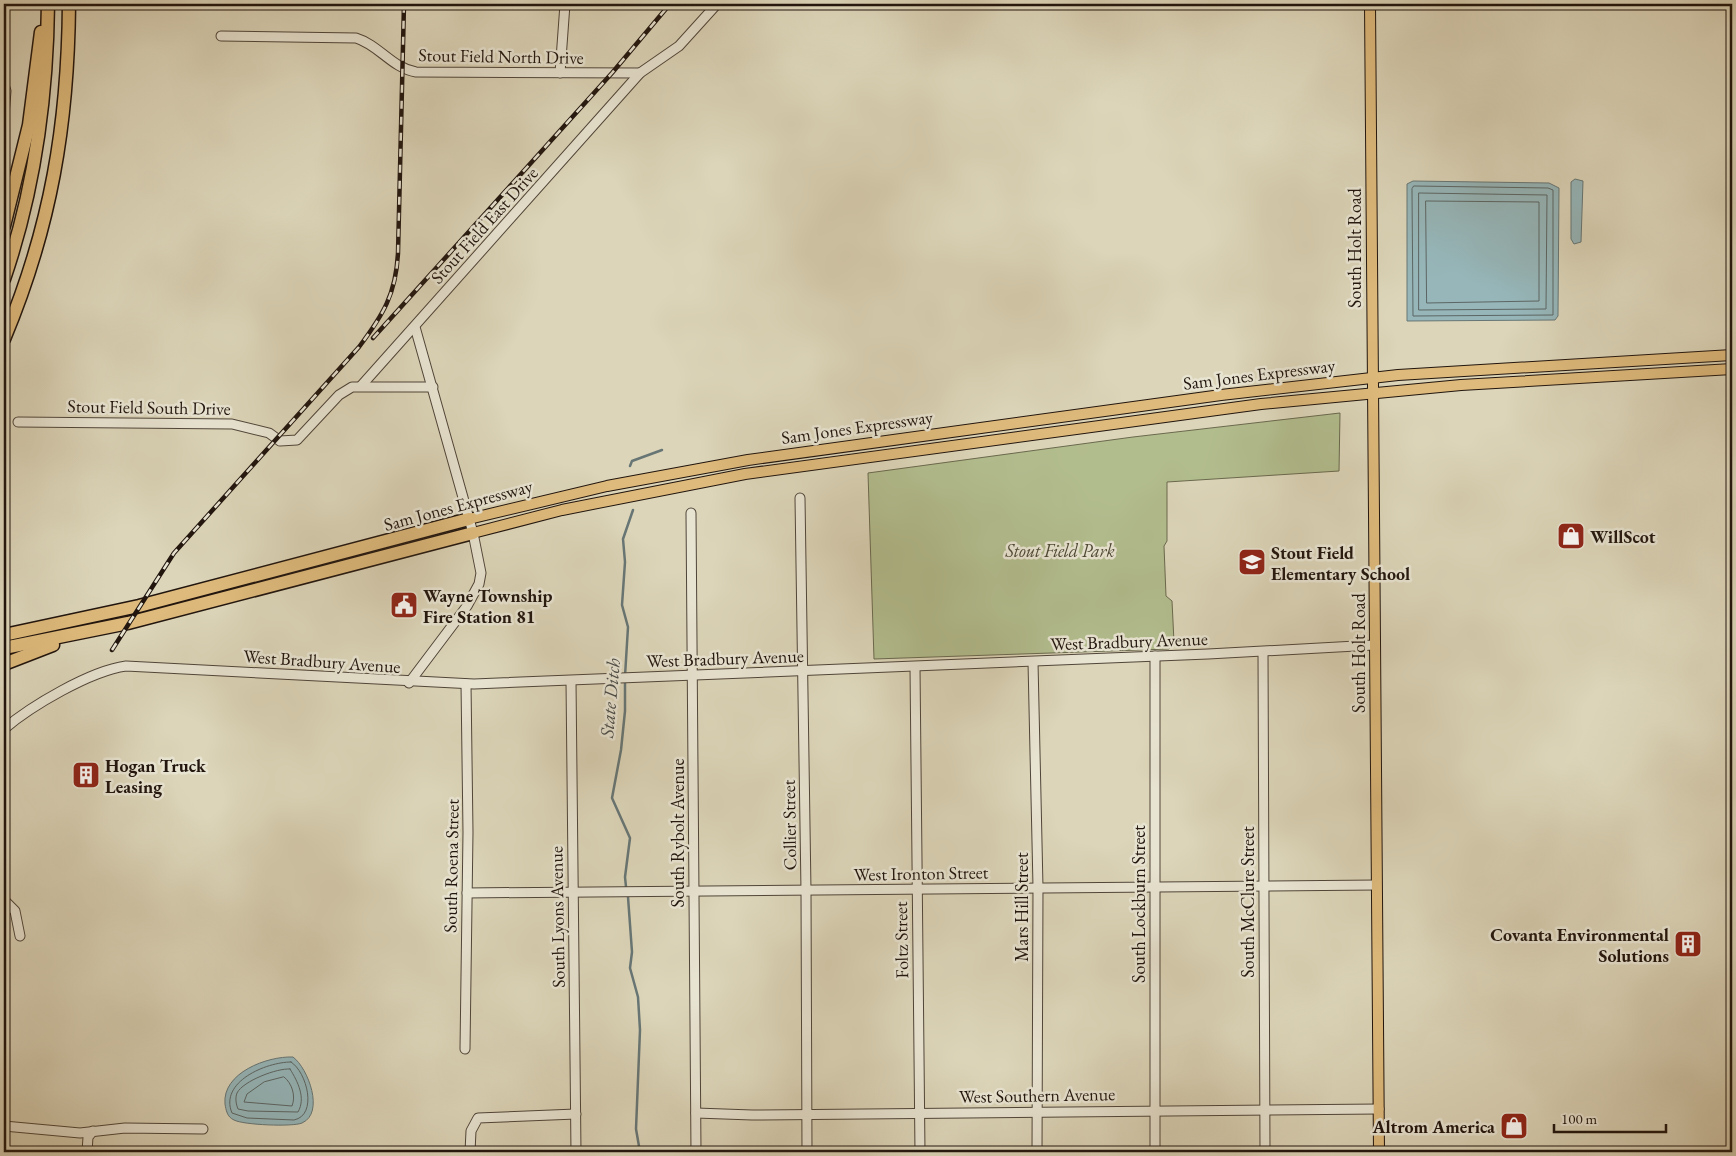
<svg xmlns="http://www.w3.org/2000/svg" width="1736" height="1156" viewBox="0 0 1736 1156" font-family="'EB Garamond',serif">
  <style>
    .green { fill: #b2bd8e; stroke: #6a694e }
    .water { fill: #96b6b9; stroke: #677675 }
    .lines { fill: none; stroke-linecap: round; stroke-linejoin: round }
    .shore { stroke: #5c6664; stroke-width: 1 }
    .stream { stroke: #677675; stroke-width: 2.5 }
    .minor-casing { stroke: #504539; stroke-width: 11 }
    .major-casing { stroke: #21150e; stroke-width: 12 }
    .highway-casing { stroke: #21150e; stroke-width: 15 }
    .minor { stroke: #e8e4d2; stroke-width: 9 }
    .major { stroke: #deba7c; stroke-width: 10 }
    .highway { stroke: #deba7c; stroke-width: 12 }
    .rail-casing { stroke: #21150e; stroke-width: 4.5 }
    .rail { stroke: #e8e4d2; stroke-width: 2.5; stroke-dasharray: 8; stroke-linecap: butt }
    .labels { text-anchor: middle; dominant-baseline: central; stroke-width: 5; stroke-linejoin: round; paint-order: stroke }
    .street-label { font-size: 18px; fill: #21150e; stroke: #e8e4d2 }
    .poi-label { font-size: 18px; font-weight: bold; fill: #21150e; stroke: #e8e4d2; text-anchor: start }
    .park-label { font-size: 18px; font-style: italic; fill: #4c4734; stroke: #e8e4d2 }
    .water-label { font-size: 19px; font-style: italic; fill: #4a4d4a; stroke: #e8e4d2 }
  </style>
  <rect width="100%" height="100%" fill="#dcd5b9"/>
  <filter id="stains"><feTurbulence type="fractalNoise" baseFrequency=".004" numOctaves="4"/><feColorMatrix values="0 0 0 0 .2 0 0 0 0 .09 0 0 0 0 .02 0 0 0 .5 -.17"/></filter>
  <radialGradient id="worn" r=".72"><stop offset=".6" stop-color="#630" stop-opacity="0"/><stop offset="1" stop-color="#630" stop-opacity=".3"/></radialGradient>
  <path class="green" d="M 1340,413 L 1339,471 L 1167,482 L 1167,541 L 1164,546 L 1166,596 L 1172,601 L 1174,642 L 1169,649 L 874,659 L 868,473 L 1133,437 Z"/>
  <g class="water">
    <path d="M 1575,179 L 1583,181 L 1581,242 L 1574,244 L 1571,239 L 1571,182 Z"/>
    <path d="M 1413,181 L 1549,183 L 1559,188 L 1558,316 L 1555,320 L 1407,321 L 1407,184 Z"/>
    <path d="M 293,1057 C 308,1068 325,1113 302,1123 C 293,1127 243,1125 234,1120 C 227,1117 226,1110 225,1104 C 222,1073 267,1056 293,1057 Z"/>
  </g>
  <g class="lines">
    <g class="shore">
      <path d="M 1414,186 L 1548,188 L 1553,190 L 1553,315 L 1413,316 L 1412,189 Z"/>
      <path d="M 1419,193 L 1547,195 L 1546,309 L 1419,310 Z"/>
      <path d="M 1426,201 L 1539,202 L 1539,301 L 1427,303 Z"/>
      <path d="M 291,1062 C 307,1072 318,1115 294,1120 L 247,1118 L 232,1113 C 219,1082 266,1062 291,1062 Z"/>
      <path d="M 290,1069 C 298,1082 306,1098 298,1112 L 248,1111 L 238,1109 C 236,1104 235,1098 237,1093 C 243,1081 277,1068 290,1069 Z"/>
      <path d="M 284,1077 C 292,1083 296,1096 292,1106 L 244,1102 L 247,1094 L 264,1082 Z"/>
    </g>
    <g class="stream">
      <path d="M 630,466 L 632,461 L 662,450"/>
      <path d="M 625,676 L 628,627 L 622,605 L 625,562 L 623,539 L 633,510"/>
      <path d="M 625,681 L 625,711 L 621,750 L 612,798 L 630,838 L 625,877 L 626,887"/>
      <path d="M 628,897 L 632,952 L 630,968 L 638,997 L 640,1030 L 636,1129 L 640,1152"/>
    </g>
    <defs>
      <g id="minor">
        <path d="M 221,36 L 356,38 C 379,45 392,68 416,72 L 640,73"/>
        <path d="M 560,73 L 565,4"/>
        <path d="M 4,85 L 6,91 L 4,115"/>
        <path d="M 361,386 L 640,73 L 679,46 L 717,4"/>
        <path d="M 18,422 L 232,424 L 269,433 L 280,441 L 297,440 L 339,395 L 352,387 L 433,387"/>
        <path d="M 800,498 L 806,891 L 807,1152"/>
        <path d="M 691,513 L 696,1152"/>
        <path d="M 1263,652 L 1265,1152"/>
        <path d="M 1155,656 L 1155,1152"/>
        <path d="M 1033,662 L 1038,887 L 1037,1152"/>
        <path d="M 915,667 L 920,1152"/>
        <path d="M 571,681 L 576,1152"/>
        <path d="M 409,683 L 467,606 L 479,584 L 481,573 L 473,533 L 415,327"/>
        <path d="M 4,729 C 31,706 90,671 126,666 L 474,684 L 1208,654 L 1374,645"/>
        <path d="M 467,893 L 1376,885"/>
        <path d="M 4,900 L 15,911 L 20,936"/>
        <path d="M 465,1049 L 468,832 L 466,684"/>
        <path d="M 696,1113 L 752,1115 L 1379,1109"/>
        <path d="M 4,1126 L 80,1133 L 125,1128 L 203,1129"/>
        <path d="M 87,1152 L 88,1137 L 93,1131"/>
        <path d="M 470,1152 L 471,1131 L 478,1118 L 576,1114"/>
      </g>
      <g id="major">
        <path d="M 1370,4 L 1379,1152"/>
        <path d="M 469,519 L 607,486 L 748,460 L 1221,395 L 1398,375 L 1732,355"/>
        <path d="M 473,533 L 562,510 L 745,474 L 1261,404 L 1461,385 L 1732,369"/>
      </g>
      <g id="highway">
        <path d="M 4,226 L 29,125 L 41,32"/>
        <path d="M 4,279 C 35,189 47,98 48,4"/>
        <path d="M 4,339 C 51,227 68,124 69,4"/>
        <path d="M 4,635 L 139,606 L 469,519"/>
        <path d="M 4,648 L 128,623 L 473,533"/>
        <path d="M 4,664 L 53,645"/>
      </g>
    </defs>
    <use href="#minor" class="minor-casing"/>
    <use href="#major" class="major-casing"/>
    <use href="#highway" class="highway-casing"/>
    <use href="#minor" class="minor"/>
    <use href="#major" class="major"/>
    <use href="#highway" class="highway"/>
    <defs>
      <g id="rail">
        <path d="M 373,338 L 612,73 L 670,4"/>
        <path d="M 112,650 L 174,553 L 359,347 C 383,315 396,294 398,253 L 404,4"/>
      </g>
    </defs>
    <use href="#rail" class="rail-casing"/>
    <use href="#rail" class="rail"/>
  </g>
  <defs>
    <symbol id="shop-square" viewBox="-11 -11 22 22"><rect x="-9" y="-9" width="18" height="18" rx="4" fill="#8f2418" stroke="#e8e4d2"/><path d="M-5-2.5h2.3a2.7 3.5 0 0 1 5.4 0H5L5.5 6h-11ZM-1.5-2.5h3a1.5 2.3 0 0 0-3 0Z" fill="#fff"/></symbol>
    <symbol id="school-square" viewBox="-11 -11 22 22"><rect x="-9" y="-9" width="18" height="18" rx="4" fill="#8f2418" stroke="#e8e4d2"/><path d="M0-5L7-2L0 1L-7-2ZM-4 1L0 2.5L4 1V4Q0 6-4 4Z" fill="#fff"/></symbol>
    <symbol id="civic-square" viewBox="-11 -11 22 22"><rect x="-9" y="-9" width="18" height="18" rx="4" fill="#8f2418" stroke="#e8e4d2"/><path d="M-.6-6.5H3V-4.5H.6V-3L4-1V1h2V6H-6V1h2V-1L-.6-3ZM-1.2 2.5V6h2.4V2.5Z" fill="#fff"/></symbol>
    <symbol id="building-square" viewBox="-11 -11 22 22"><rect x="-9" y="-9" width="18" height="18" rx="4" fill="#8f2418" stroke="#e8e4d2"/><path d="M-4-6H4V6H1V3H-1V6H-4ZM-2.5-4.3h1.7v1.8h-1.7ZM.8-4.3h1.7v1.8H.8ZM-2.5-1h1.7V.8h-1.7ZM.8-1h1.7V.8H.8Z" fill="#fff"/></symbol>
  </defs>
  <g fill-rule="evenodd">
    <use href="#shop-square" x="1555" y="520" width="32" height="32"/>
    <use href="#school-square" x="1236" y="546" width="32" height="32"/>
    <use href="#civic-square" x="388" y="589" width="32" height="32"/>
    <use href="#building-square" x="70" y="759" width="32" height="32"/>
    <use href="#building-square" x="1672" y="928" width="32" height="32"/>
    <use href="#shop-square" x="1498" y="1110" width="32" height="32"/>
  </g>
  <g class="labels">
    <g class="street-label">
      <text transform="translate(501 56) rotate(1)">Stout Field North Drive</text>
      <text transform="translate(484 225) rotate(-48)">Stout Field East Drive</text>
      <text transform="translate(1354 248) rotate(-90)">South Holt Road</text>
      <text transform="translate(1259 374) rotate(-7)">Sam Jones Expressway</text>
      <text transform="translate(149 407) rotate(1)">Stout Field South Drive</text>
      <text transform="translate(857 427) rotate(-8)">Sam Jones Expressway</text>
      <text transform="translate(458 505) rotate(-15)">Sam Jones Expressway</text>
      <text transform="translate(1129 641) rotate(-2)">West Bradbury Avenue</text>
      <text transform="translate(1358 653) rotate(-90)">South Holt Road</text>
      <text transform="translate(725 658) rotate(-2)">West Bradbury Avenue</text>
      <text transform="translate(322 661) rotate(4)">West Bradbury Avenue</text>
      <text transform="translate(789 825) rotate(-91)">Collier Street</text>
      <text transform="translate(677 833) rotate(-90)">South Rybolt Avenue</text>
      <text transform="translate(451 866) rotate(-89)">South Roena Street</text>
      <text transform="translate(921 873) rotate(-1)">West Ironton Street</text>
      <text transform="translate(1247 902) rotate(-90)">South McClure Street</text>
      <text transform="translate(1138 904) rotate(-90)">South Lockburn Street</text>
      <text transform="translate(1021 907) rotate(-90)">Mars Hill Street</text>
      <text transform="translate(557 917) rotate(-91)">South Lyons Avenue</text>
      <text transform="translate(901 940) rotate(-91)">Foltz Street</text>
      <text transform="translate(1037 1095) rotate(-1)">West Southern Avenue</text>
    </g>
    <g class="poi-label">
      <text x="1590" y="536">WillScot</text>
      <text x="1271" y="552">Stout Field<tspan x="1271" dy="21">Elementary School</tspan></text>
      <text x="423" y="595">Wayne Township<tspan x="423" dy="21">Fire Station 81</tspan></text>
      <text x="105" y="765">Hogan Truck<tspan x="105" dy="21">Leasing</tspan></text>
      <text x="1669" y="934" text-anchor="end">Covanta Environmental<tspan x="1669" dy="21">Solutions</tspan></text>
      <text x="1495" y="1126" text-anchor="end">Altrom America</text>
    </g>
    <g class="park-label">
      <text x="1060" y="550">Stout Field Park</text>
    </g>
    <g class="water-label">
      <text transform="translate(610 698) rotate(-85)">State Ditch</text>
    </g>
  </g>
  <rect width="1736" height="1156" fill="none" stroke="#dcd5b9" stroke-width="20"/>
  <rect x="5" y="5" width="1726" height="1146" fill="none" stroke="#21150e" stroke-width="2.5"/>
  <rect x="10" y="10" width="1716" height="1136" fill="none" stroke="#21150e"/>
  <path d="M1554 1124v8h112v-8" fill="none" stroke="#21150e" stroke-width="2.5"/>
  <text x="1561" y="1124" font-size="15" fill="#21150e" stroke="#e8e4d2" stroke-width="4" paint-order="stroke">100 m</text>
  <rect width="100%" height="100%" filter="url(#stains)"/>
  <rect width="100%" height="100%" fill="url(#worn)"/>
</svg>
